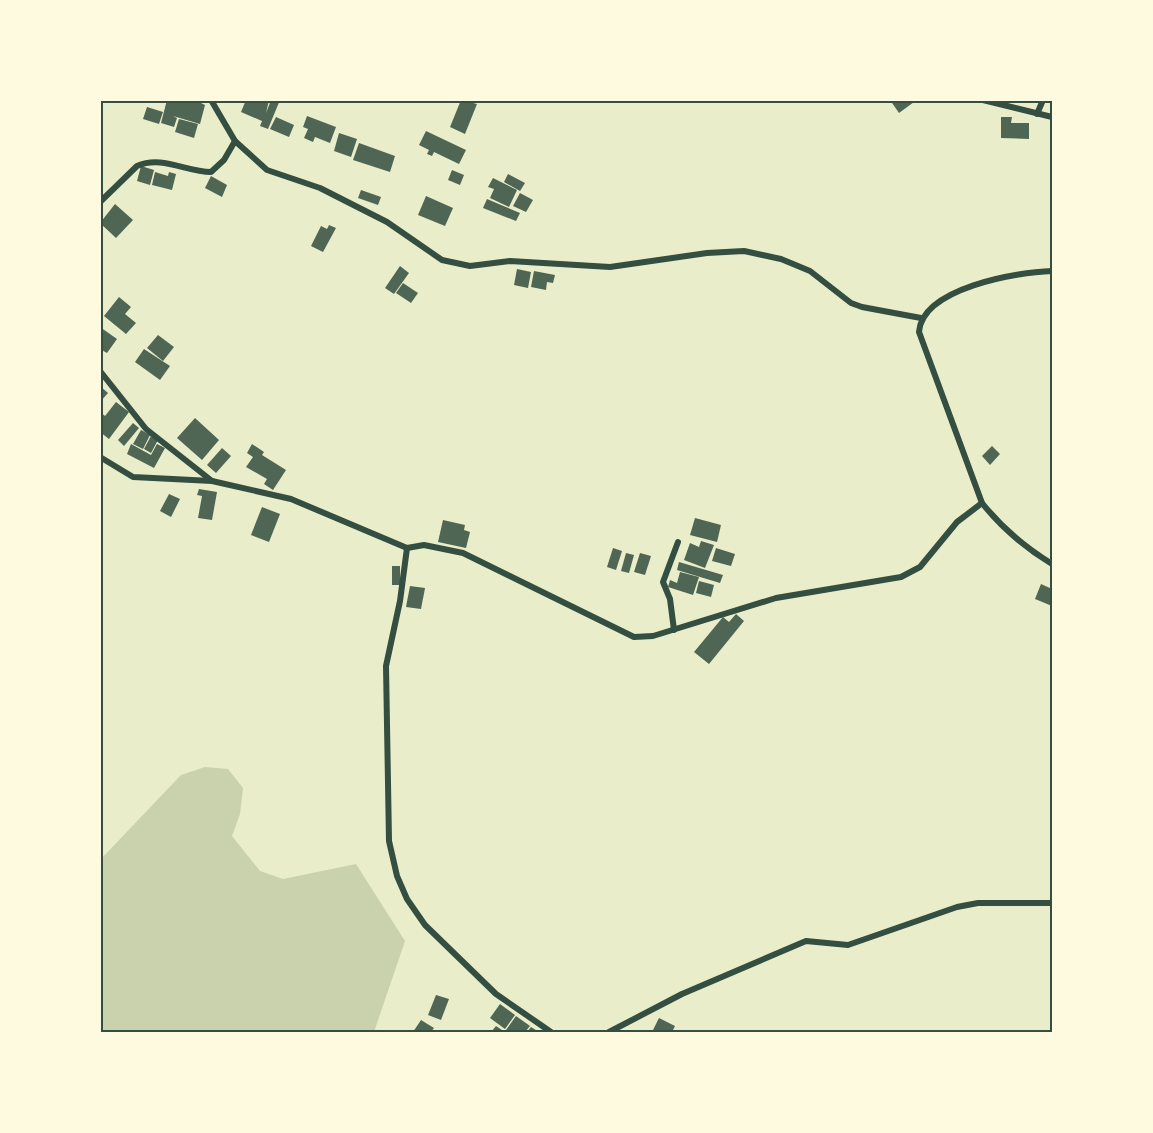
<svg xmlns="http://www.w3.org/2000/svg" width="1153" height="1133" viewBox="0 0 1153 1133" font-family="Karla,sans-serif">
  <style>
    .green { fill: #cad2ad }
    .building { fill: #4f6655 }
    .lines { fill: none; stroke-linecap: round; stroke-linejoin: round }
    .minor { stroke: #344e41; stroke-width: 6 }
    .neatline { fill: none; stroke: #344e41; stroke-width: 2 }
  </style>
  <rect width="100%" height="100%" fill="#e9edc9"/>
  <path class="green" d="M 205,767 L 228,769 L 243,788 L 240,814 L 232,836 L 260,871 L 283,879 L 356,864 L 405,941 L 374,1032 L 101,1032 L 101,859 L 181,775 Z"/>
  <g class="building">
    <path d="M 167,100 L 182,103 L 182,100 L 195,100 L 205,105 L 200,124 L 173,116 L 177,118 L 174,127 L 161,123 Z"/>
    <path d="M 246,100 L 269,100 L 266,113 L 271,100 L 280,100 L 268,129 L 260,126 L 262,121 L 241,112 Z"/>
    <path d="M 461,100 L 477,104 L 465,134 L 450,127 Z"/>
    <path d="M 890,100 L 913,100 L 914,102 L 899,113 Z"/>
    <path d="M 147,107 L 163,112 L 159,124 L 143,119 Z"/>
    <path d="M 307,116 L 336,127 L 330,143 L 315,137 L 313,142 L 304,138 L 308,129 L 303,127 Z"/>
    <path d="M 276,117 L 294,125 L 289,137 L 270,129 Z"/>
    <path d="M 1001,117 L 1012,117 L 1011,123 L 1029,123 L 1029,139 L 1001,138 Z"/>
    <path d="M 179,119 L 198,124 L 194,138 L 175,132 Z"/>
    <path d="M 426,131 L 466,150 L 459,164 L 434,152 L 432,156 L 427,154 L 429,150 L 419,145 Z"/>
    <path d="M 339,133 L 357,139 L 351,157 L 334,151 Z"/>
    <path d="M 359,143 L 395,156 L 390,172 L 353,160 Z"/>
    <path d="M 141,166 L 154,170 L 150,185 L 137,181 Z"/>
    <path d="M 452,170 L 464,175 L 460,185 L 448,180 Z"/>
    <path d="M 155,172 L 168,176 L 169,172 L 176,174 L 172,190 L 152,185 Z"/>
    <path d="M 508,174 L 525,183 L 520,191 L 504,182 Z"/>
    <path d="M 211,176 L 227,185 L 222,197 L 205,188 Z"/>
    <path d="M 493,178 L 517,190 L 509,207 L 490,198 L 494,189 L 488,187 Z"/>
    <path d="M 361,190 L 381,197 L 378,205 L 358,198 Z"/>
    <path d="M 520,193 L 533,200 L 526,212 L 513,206 Z"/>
    <path d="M 426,196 L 453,208 L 445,226 L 418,215 Z"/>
    <path d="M 487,199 L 520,213 L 516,221 L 483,208 Z"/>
    <path d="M 115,204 L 133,220 L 116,238 L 100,223 Z"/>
    <path d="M 329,225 L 336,228 L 323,252 L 311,246 L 321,226 L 327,229 Z"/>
    <path d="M 400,266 L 409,273 L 394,294 L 385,288 Z"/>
    <path d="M 517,269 L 531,272 L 528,288 L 514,285 Z"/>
    <path d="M 534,271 L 555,275 L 553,283 L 547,282 L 546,290 L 531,287 Z"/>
    <path d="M 403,283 L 418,293 L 411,303 L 396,293 Z"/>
    <path d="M 119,297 L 131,307 L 125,314 L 136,323 L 126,334 L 104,316 Z"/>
    <path d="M 100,327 L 117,339 L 107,353 L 100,349 Z"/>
    <path d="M 158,335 L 174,347 L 163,361 L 147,348 Z"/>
    <path d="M 144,349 L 170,366 L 160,380 L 135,362 Z"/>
    <path d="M 100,386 L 108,393 L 100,402 Z"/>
    <path d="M 116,402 L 129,412 L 109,439 L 100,432 L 100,412 L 105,416 Z"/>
    <path d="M 195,418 L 219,440 L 202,460 L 177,438 Z"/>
    <path d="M 133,423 L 139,428 L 124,446 L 118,440 Z"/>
    <path d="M 141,430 L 150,435 L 143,449 L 133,444 Z"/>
    <path d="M 151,436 L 158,440 L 151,453 L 144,449 Z"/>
    <path d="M 131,444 L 151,455 L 157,444 L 165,448 L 154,468 L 127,454 Z"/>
    <path d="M 252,444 L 264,452 L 262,455 L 286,470 L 273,490 L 264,484 L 267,479 L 246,467 L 253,457 L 247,453 Z"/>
    <path d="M 992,446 L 1000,454 L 990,465 L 982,456 Z"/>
    <path d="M 222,448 L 231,456 L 216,473 L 207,465 Z"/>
    <path d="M 199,489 L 217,492 L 212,520 L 198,518 L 202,496 L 197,495 Z"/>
    <path d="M 169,494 L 180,499 L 171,517 L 160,511 Z"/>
    <path d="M 262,507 L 280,514 L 269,542 L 251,535 Z"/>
    <path d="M 695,518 L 721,525 L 717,542 L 690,535 Z"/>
    <path d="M 443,520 L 465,525 L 464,530 L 470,532 L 466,548 L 438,542 Z"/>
    <path d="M 701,541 L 714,545 L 705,568 L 684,560 L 690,543 L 699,547 Z"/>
    <path d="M 613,548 L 622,551 L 616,570 L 607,567 Z"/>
    <path d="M 716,548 L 735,554 L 731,566 L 712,561 Z"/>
    <path d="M 626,553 L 634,555 L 629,573 L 621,571 Z"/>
    <path d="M 640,553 L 651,556 L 645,575 L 634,572 Z"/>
    <path d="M 679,562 L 723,575 L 720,583 L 677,570 Z"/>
    <rect x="392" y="566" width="8" height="19"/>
    <path d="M 680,572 L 699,577 L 693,595 L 668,587 L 670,580 L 677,583 Z"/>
    <path d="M 699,581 L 714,585 L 711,597 L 696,593 Z"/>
    <path d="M 1041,584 L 1052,589 L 1052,606 L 1035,599 Z"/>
    <path d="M 410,586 L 425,588 L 421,609 L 406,607 Z"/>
    <path d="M 736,614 L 744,621 L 709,664 L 694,652 L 723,617 L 729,622 Z"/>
    <path d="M 436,995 L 449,999 L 441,1020 L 428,1015 Z"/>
    <path d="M 500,1004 L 515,1015 L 505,1029 L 490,1018 Z"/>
    <path d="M 516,1016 L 530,1026 L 525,1032 L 506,1030 Z"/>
    <path d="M 659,1018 L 675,1026 L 672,1032 L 655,1032 L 653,1030 Z"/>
    <path d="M 421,1020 L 434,1028 L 431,1032 L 413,1032 Z"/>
    <path d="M 496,1026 L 505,1032 L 491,1032 Z"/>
    <path d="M 531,1027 L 539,1032 L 527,1032 Z"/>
  </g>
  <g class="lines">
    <g class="minor">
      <path d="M 211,100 L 235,141 L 267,170 L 320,188 L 387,222 L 442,260 L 470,266 L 510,261 L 610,267 L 707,253 L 744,251 L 781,259 L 810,271 L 851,303 L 862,307 L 921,318"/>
      <path d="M 983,100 L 1052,117"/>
      <path d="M 1037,114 L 1043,100"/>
      <path d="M 100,202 L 137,166 C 162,155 186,172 211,172 L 224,160 L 235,141"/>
      <path d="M 1052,271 C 1017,272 922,288 919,332 L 982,503 C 1002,528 1024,547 1052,564"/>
      <path d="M 100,371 L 146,429 L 212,481 L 291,499 L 407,548 L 424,545 L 463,553 L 634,637 L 653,636 L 776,598 L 901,577 L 920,567 L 957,522 L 982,503"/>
      <path d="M 100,457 L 133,477 L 212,481"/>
      <path d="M 407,548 L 400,601 L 386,666 L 389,841 L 397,876 L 407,899 L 425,925 L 496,994 L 551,1032"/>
      <path d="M 674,630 L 670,599 L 663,582 L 678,542"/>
      <path d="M 609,1032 L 682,994 L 806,941 L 848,945 L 957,907 L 978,903 L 1052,903"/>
    </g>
  </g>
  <rect width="1153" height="1133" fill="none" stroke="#fefae0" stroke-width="204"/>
  <rect x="102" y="102" width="949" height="929" class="neatline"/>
</svg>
